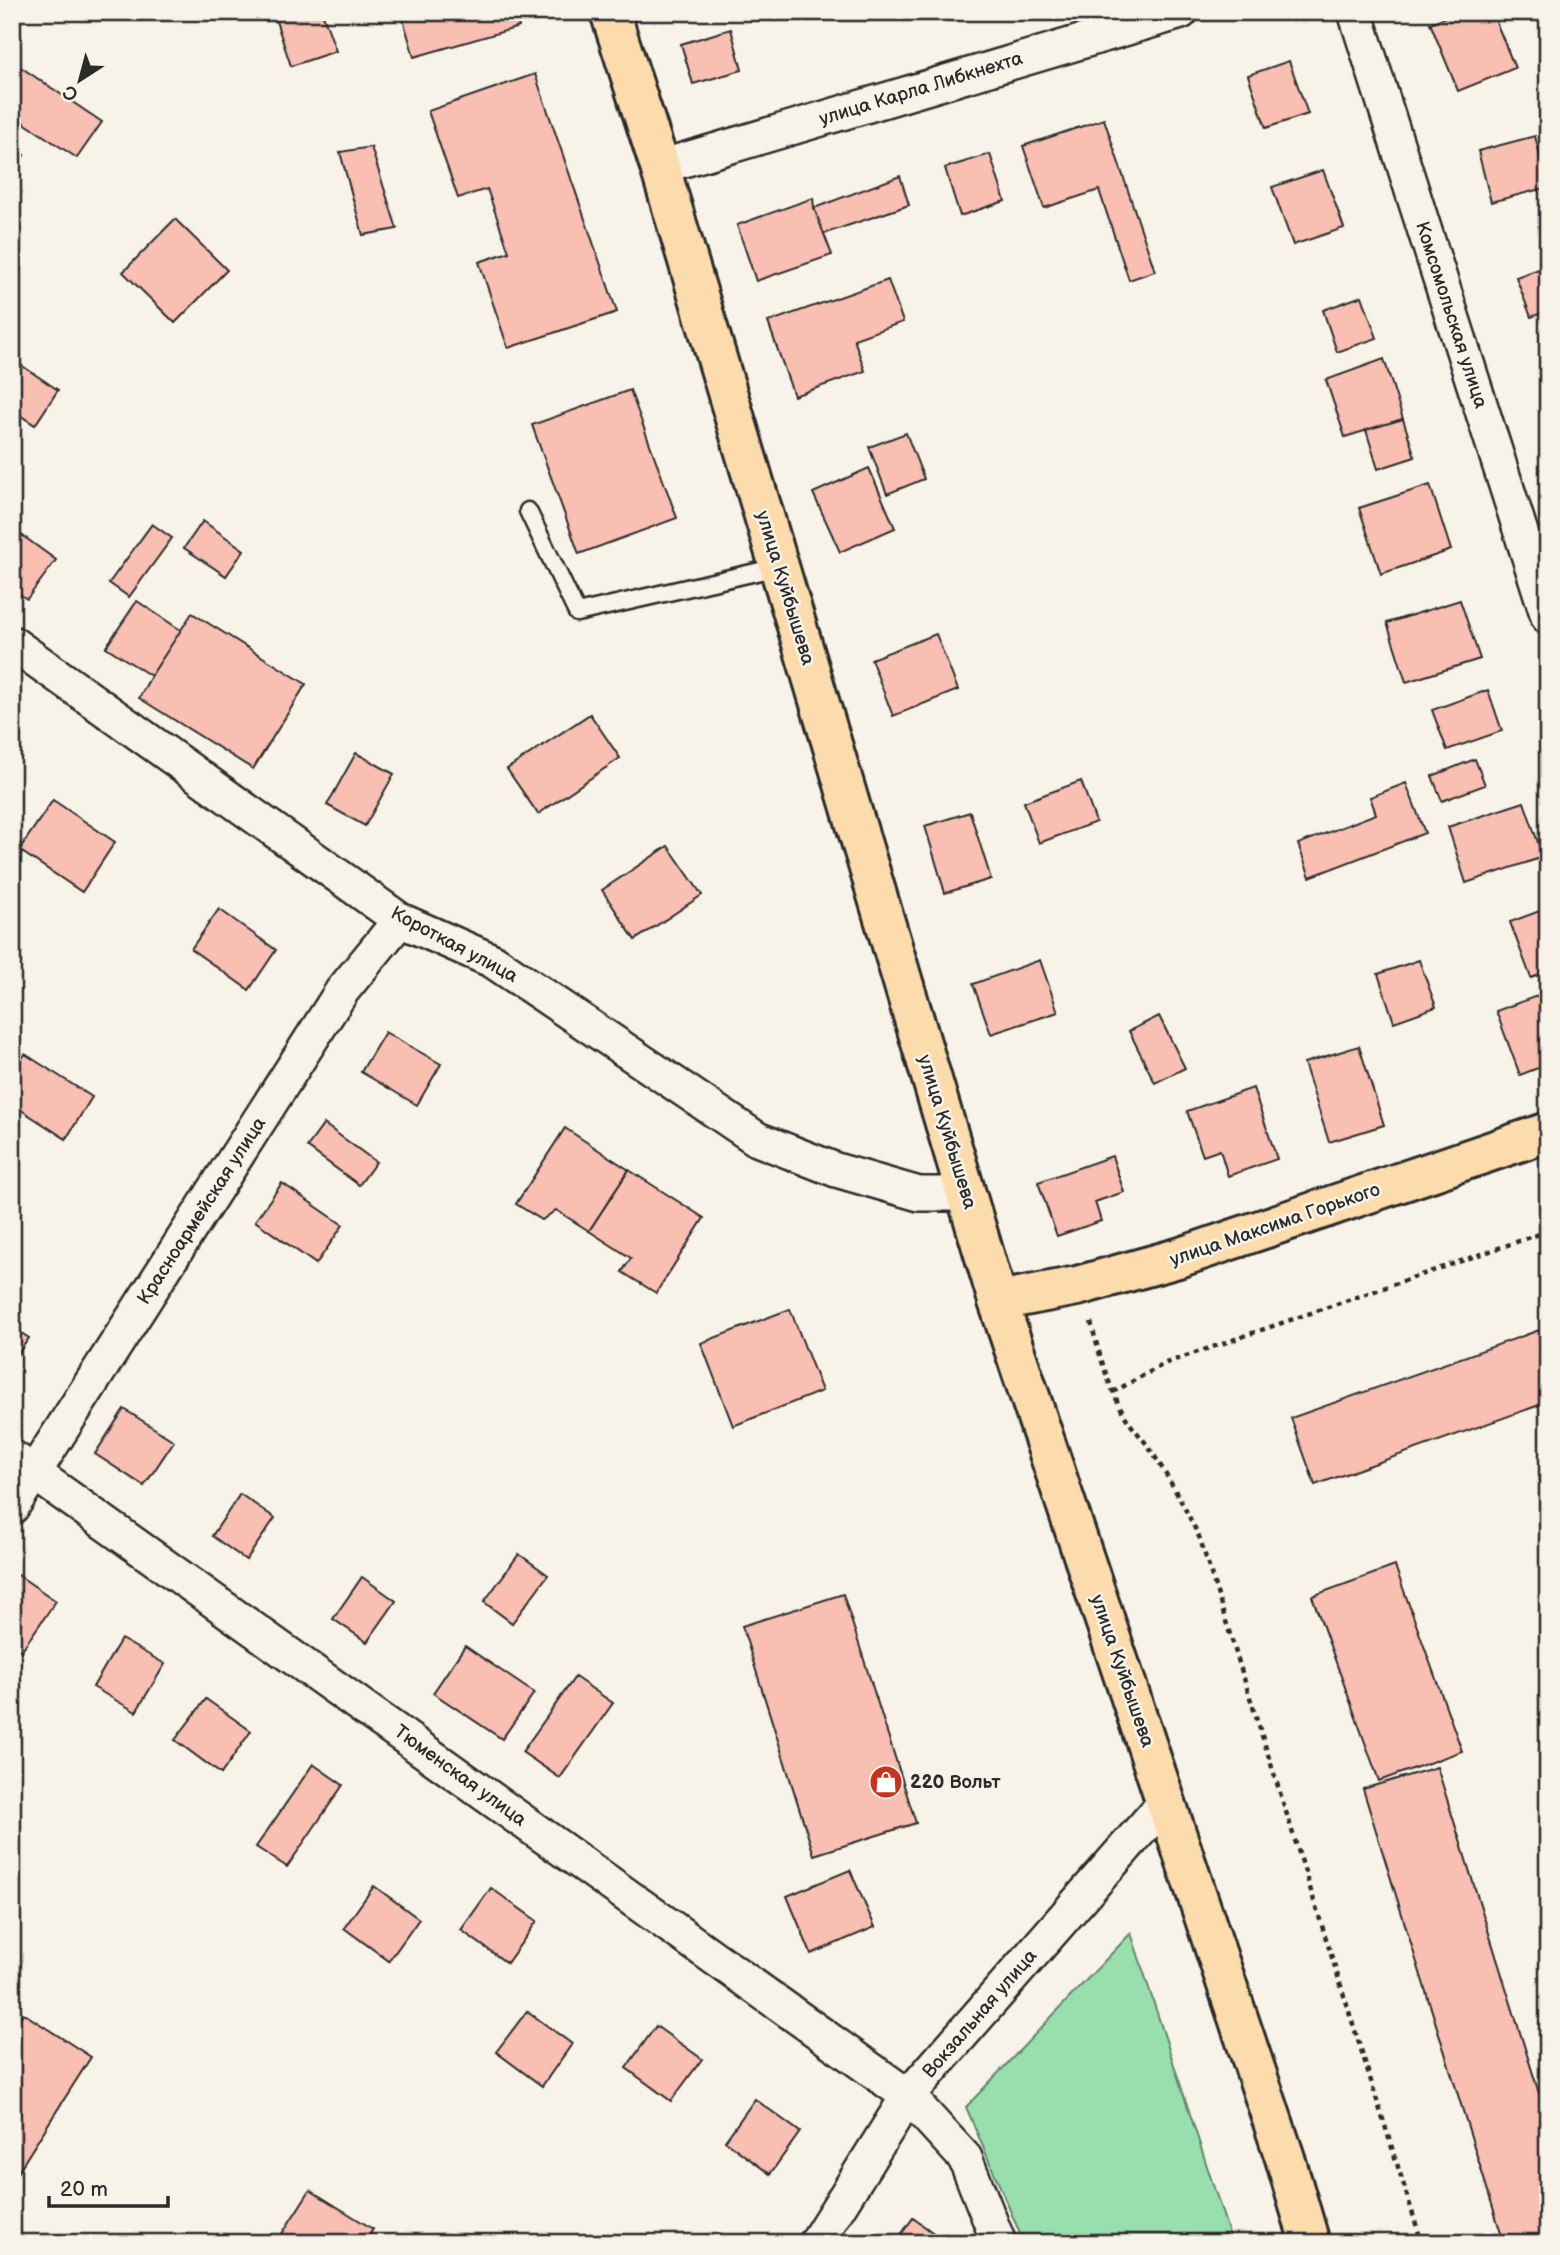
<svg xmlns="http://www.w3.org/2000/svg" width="1560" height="2255" viewBox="0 0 1560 2255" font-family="'Balsamiq Sans',sans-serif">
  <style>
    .green { fill: #98dfad; stroke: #62856c; stroke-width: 2 }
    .building { fill: #f9bfb2; stroke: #2b2b2b; stroke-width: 2 }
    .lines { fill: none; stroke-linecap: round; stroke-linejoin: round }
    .lane-casing { stroke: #2b2b2b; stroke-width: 21 }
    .street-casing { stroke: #2b2b2b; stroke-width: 38 }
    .primary-casing { stroke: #2b2b2b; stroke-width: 44 }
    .path { stroke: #2b2b2b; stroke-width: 4.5; stroke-dasharray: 5 5; stroke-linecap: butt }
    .lane { stroke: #f7f3e8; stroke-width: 16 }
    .street { stroke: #f7f3e8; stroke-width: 33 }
    .primary { stroke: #fcdcac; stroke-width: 38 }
    .labels { text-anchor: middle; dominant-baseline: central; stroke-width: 5; stroke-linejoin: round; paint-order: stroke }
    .street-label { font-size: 19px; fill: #2b2b2b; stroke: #f7f3e8 }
    .poi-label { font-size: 19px; font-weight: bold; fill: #2b2b2b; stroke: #f7f3e8; text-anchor: start }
  </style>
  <rect width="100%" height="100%" fill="#f7f3e8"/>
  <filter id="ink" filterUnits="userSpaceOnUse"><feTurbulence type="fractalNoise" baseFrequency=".0143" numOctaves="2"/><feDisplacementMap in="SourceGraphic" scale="14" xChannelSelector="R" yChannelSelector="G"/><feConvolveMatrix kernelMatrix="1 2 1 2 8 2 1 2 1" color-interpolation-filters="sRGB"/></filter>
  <g filter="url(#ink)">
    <path class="green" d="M 1131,1933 L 1232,2243 L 1024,2243 L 966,2107 Z"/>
    <g class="building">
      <path d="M 273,12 L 322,12 L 336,51 L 291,66 Z"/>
      <path d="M 401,12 L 514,12 L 519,27 L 414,57 Z"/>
      <path d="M 1458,12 L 1492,12 L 1515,68 L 1458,91 L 1430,23 Z"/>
      <path d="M 731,29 L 742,70 L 693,84 L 681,44 Z"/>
      <path d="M 1289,61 L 1308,114 L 1266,128 L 1248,75 Z"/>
      <path d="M 16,64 L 102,122 L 77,158 L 12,115 L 12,69 Z"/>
      <path d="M 535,74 L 617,312 L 508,348 L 479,262 L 509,252 L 487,189 L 458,198 L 428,111 Z"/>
      <path d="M 1104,119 L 1155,271 L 1129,280 L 1099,190 L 1044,208 L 1023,146 Z"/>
      <path d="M 1535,136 L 1548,187 L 1491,202 L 1478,151 Z"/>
      <path d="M 371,147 L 397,229 L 363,235 L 340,152 Z"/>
      <path d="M 12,148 L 24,155 L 12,174 Z"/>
      <path d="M 990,154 L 1005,201 L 960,216 L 945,168 Z"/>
      <path d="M 1323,170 L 1344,228 L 1293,245 L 1272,187 Z"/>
      <path d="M 900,176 L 909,205 L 823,234 L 814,208 Z"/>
      <path d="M 813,198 L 814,208 L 832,255 L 756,281 L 737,225 Z"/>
      <path d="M 175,219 L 227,270 L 175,323 L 123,272 Z"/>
      <path d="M 1548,266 L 1548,311 L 1531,317 L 1516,277 Z"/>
      <path d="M 888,280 L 903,322 L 854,339 L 865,371 L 794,396 L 768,322 Z"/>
      <path d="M 1362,296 L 1377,338 L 1337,352 L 1323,310 Z"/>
      <path d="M 12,359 L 58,390 L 35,425 L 12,410 Z"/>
      <path d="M 1384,359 L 1403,419 L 1345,437 L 1326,380 Z"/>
      <path d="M 630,390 L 677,518 L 579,554 L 532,425 Z"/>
      <path d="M 1403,419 L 1415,457 L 1378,469 L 1366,430 Z"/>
      <path d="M 906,433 L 924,479 L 887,494 L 869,447 Z"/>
      <path d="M 869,468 L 895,528 L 840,552 L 813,493 Z"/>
      <path d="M 1430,485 L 1451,550 L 1381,574 L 1359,508 Z"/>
      <path d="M 203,521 L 244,550 L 226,576 L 184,548 Z"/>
      <path d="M 152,524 L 172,538 L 129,597 L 109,583 Z"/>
      <path d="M 12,528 L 56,560 L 27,599 L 12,589 Z"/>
      <path d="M 1460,600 L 1480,659 L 1406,682 L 1387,623 Z"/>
      <path d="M 137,601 L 182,631 L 151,676 L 106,647 Z"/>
      <path d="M 192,613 L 306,684 L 253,769 L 139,698 L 151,676 Z"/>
      <path d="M 936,634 L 958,690 L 893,716 L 871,659 Z"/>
      <path d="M 1488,690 L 1502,731 L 1447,750 L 1432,710 Z"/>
      <path d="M 590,714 L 620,758 L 538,814 L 507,769 Z"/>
      <path d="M 356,753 L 394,774 L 365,826 L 327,805 Z"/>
      <path d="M 1475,759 L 1485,785 L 1442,801 L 1432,776 Z"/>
      <path d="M 1081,781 L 1096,822 L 1039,843 L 1024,802 Z"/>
      <path d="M 1406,783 L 1425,833 L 1310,877 L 1298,844 L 1376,814 L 1370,797 Z"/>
      <path d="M 53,800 L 115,842 L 82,892 L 19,850 Z"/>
      <path d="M 1524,802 L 1543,857 L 1466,883 L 1448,827 Z"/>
      <path d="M 970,812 L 991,879 L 945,893 L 925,826 Z"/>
      <path d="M 668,846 L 702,895 L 635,940 L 602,890 Z"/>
      <path d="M 1548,908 L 1548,972 L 1531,978 L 1510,922 Z"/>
      <path d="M 219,909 L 276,950 L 249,990 L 191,949 Z"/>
      <path d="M 1040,960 L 1058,1012 L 991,1034 L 973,984 Z"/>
      <path d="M 1419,960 L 1436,1007 L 1394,1022 L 1378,974 Z"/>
      <path d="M 1548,992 L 1548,1064 L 1520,1075 L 1496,1011 Z"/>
      <path d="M 1159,1016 L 1185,1068 L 1155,1083 L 1129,1031 Z"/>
      <path d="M 385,1032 L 441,1064 L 417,1105 L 361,1072 Z"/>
      <path d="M 1359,1046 L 1384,1125 L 1329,1142 L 1304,1063 Z"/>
      <path d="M 25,1054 L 92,1097 L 66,1139 L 12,1104 L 12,1073 Z"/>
      <path d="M 1253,1088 L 1277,1159 L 1228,1176 L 1220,1150 L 1203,1156 L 1187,1111 Z"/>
      <path d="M 324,1124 L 376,1162 L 359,1185 L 307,1147 Z"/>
      <path d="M 565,1128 L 629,1170 L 589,1231 L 556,1210 L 542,1220 L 516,1204 Z"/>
      <path d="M 1112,1156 L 1124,1192 L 1095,1202 L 1101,1221 L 1057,1236 L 1038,1182 Z"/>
      <path d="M 629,1170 L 704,1218 L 656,1293 L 622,1272 L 631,1258 L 589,1231 Z"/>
      <path d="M 282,1183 L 343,1225 L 316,1264 L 255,1221 Z"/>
      <path d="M 790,1309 L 822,1391 L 733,1426 L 701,1343 Z"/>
      <path d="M 12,1327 L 29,1338 L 12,1362 Z"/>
      <path d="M 1548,1327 L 1548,1402 L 1315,1485 L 1291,1418 Z"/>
      <path d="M 124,1409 L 174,1441 L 144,1486 L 95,1454 Z"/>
      <path d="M 240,1494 L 275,1518 L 246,1560 L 212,1536 Z"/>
      <path d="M 519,1554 L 548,1575 L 512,1623 L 484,1602 Z"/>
      <path d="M 1395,1566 L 1462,1751 L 1379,1781 L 1312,1596 Z"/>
      <path d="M 18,1575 L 56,1601 L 21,1651 L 12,1644 L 12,1583 Z"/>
      <path d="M 362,1577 L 396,1601 L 367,1642 L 333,1619 Z"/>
      <path d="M 843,1594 L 916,1823 L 814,1855 L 742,1626 Z"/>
      <path d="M 121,1639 L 165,1664 L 136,1712 L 93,1687 Z"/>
      <path d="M 465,1646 L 534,1693 L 502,1739 L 433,1693 Z"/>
      <path d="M 575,1677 L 613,1703 L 560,1778 L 522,1752 Z"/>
      <path d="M 206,1699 L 251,1731 L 221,1774 L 175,1740 Z"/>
      <path d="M 313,1764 L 343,1785 L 287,1867 L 256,1847 Z"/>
      <path d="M 1437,1767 L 1548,2122 L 1548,2243 L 1504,2243 L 1363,1789 Z"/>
      <path d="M 850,1870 L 875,1927 L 811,1954 L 787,1896 Z"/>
      <path d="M 374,1886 L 419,1919 L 389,1961 L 344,1928 Z"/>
      <path d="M 491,1888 L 537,1921 L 507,1963 L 461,1930 Z"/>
      <path d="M 527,2011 L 572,2044 L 542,2086 L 496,2052 Z"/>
      <path d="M 23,2013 L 91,2057 L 12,2181 L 12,2029 Z"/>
      <path d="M 656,2026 L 702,2059 L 671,2101 L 626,2068 Z"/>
      <path d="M 755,2099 L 800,2132 L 770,2174 L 725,2141 Z"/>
      <path d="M 310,2190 L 373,2229 L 365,2243 L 276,2243 Z"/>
      <path d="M 913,2218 L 947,2243 L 895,2243 Z"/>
    </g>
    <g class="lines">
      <defs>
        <path id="lane" d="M 528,511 L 577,613 L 778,567"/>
        <g id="street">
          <path d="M 1355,12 L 1548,617"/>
          <path d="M 660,167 L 1181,12"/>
          <path d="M 12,643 L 400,920 L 493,961 L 757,1139 L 836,1170 L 919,1194 L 966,1194"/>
          <path d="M 12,1457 L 908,2096 L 965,2158 L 999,2243"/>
          <path d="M 12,1507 L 342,991 L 400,920"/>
          <path d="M 816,2243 L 908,2096 L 1166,1801"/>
        </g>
        <g id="primary">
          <path d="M 610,12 L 660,167 L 998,1301 L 1285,2158 L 1310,2243"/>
          <path d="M 998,1301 L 1077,1286 L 1178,1258 L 1548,1132"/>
        </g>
      </defs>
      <use href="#lane" class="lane-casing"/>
      <use href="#street" class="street-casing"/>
      <use href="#primary" class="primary-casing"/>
      <g class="path">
        <path d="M 1091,1322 C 1099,1354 1108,1385 1124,1414 C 1131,1427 1142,1437 1150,1449 C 1169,1478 1185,1507 1200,1539 L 1422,2243"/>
        <path d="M 1113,1392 L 1166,1363 L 1548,1231"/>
      </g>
      <use href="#lane" class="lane"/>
      <use href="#street" class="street"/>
      <use href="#primary" class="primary"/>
    </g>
  </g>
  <defs>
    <symbol id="shop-disc" viewBox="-11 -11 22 22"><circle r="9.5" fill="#c8321e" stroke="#f7f3e8"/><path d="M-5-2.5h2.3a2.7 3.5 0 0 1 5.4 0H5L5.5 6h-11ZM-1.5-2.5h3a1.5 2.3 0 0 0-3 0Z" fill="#fff"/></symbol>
  </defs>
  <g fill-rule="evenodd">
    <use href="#shop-disc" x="867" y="1763" width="38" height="38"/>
  </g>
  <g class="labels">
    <g class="street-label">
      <text transform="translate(921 89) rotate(-17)">улица Карла Либкнехта</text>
      <text transform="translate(1451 315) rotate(72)">Комсомольская улица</text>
      <text transform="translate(785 588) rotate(73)">улица Куйбышева</text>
      <text transform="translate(454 945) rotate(28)">Короткая улица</text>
      <text transform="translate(947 1132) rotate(73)">улица Куйбышева</text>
      <text transform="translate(202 1211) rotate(-57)">Красноармейская улица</text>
      <text transform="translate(1275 1225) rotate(-19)">улица Максима Горького</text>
      <text transform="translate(1122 1671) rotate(71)">улица Куйбышева</text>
      <text transform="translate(460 1776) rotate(36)">Тюменская улица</text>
      <text transform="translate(980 2014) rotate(-49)">Вокзальная улица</text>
    </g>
    <g class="poi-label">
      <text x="910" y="1782">220 Вольт</text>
    </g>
  </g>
  <rect width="1560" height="2255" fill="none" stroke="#f7f3e8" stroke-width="42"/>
  <rect x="21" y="21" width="1518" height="2213" fill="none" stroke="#2b2b2b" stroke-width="2.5" filter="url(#ink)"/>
  <g transform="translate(80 80) rotate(216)" stroke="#f7f3e8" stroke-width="5" paint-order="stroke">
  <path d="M0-5L12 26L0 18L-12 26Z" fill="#2b2b2b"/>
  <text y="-10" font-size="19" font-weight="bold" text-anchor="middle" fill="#2b2b2b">С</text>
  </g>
  <path d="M49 2196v10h119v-10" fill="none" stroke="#2b2b2b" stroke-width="3.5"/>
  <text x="60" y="2196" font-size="21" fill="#2b2b2b" stroke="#f7f3e8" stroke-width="5" paint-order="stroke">20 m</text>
</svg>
